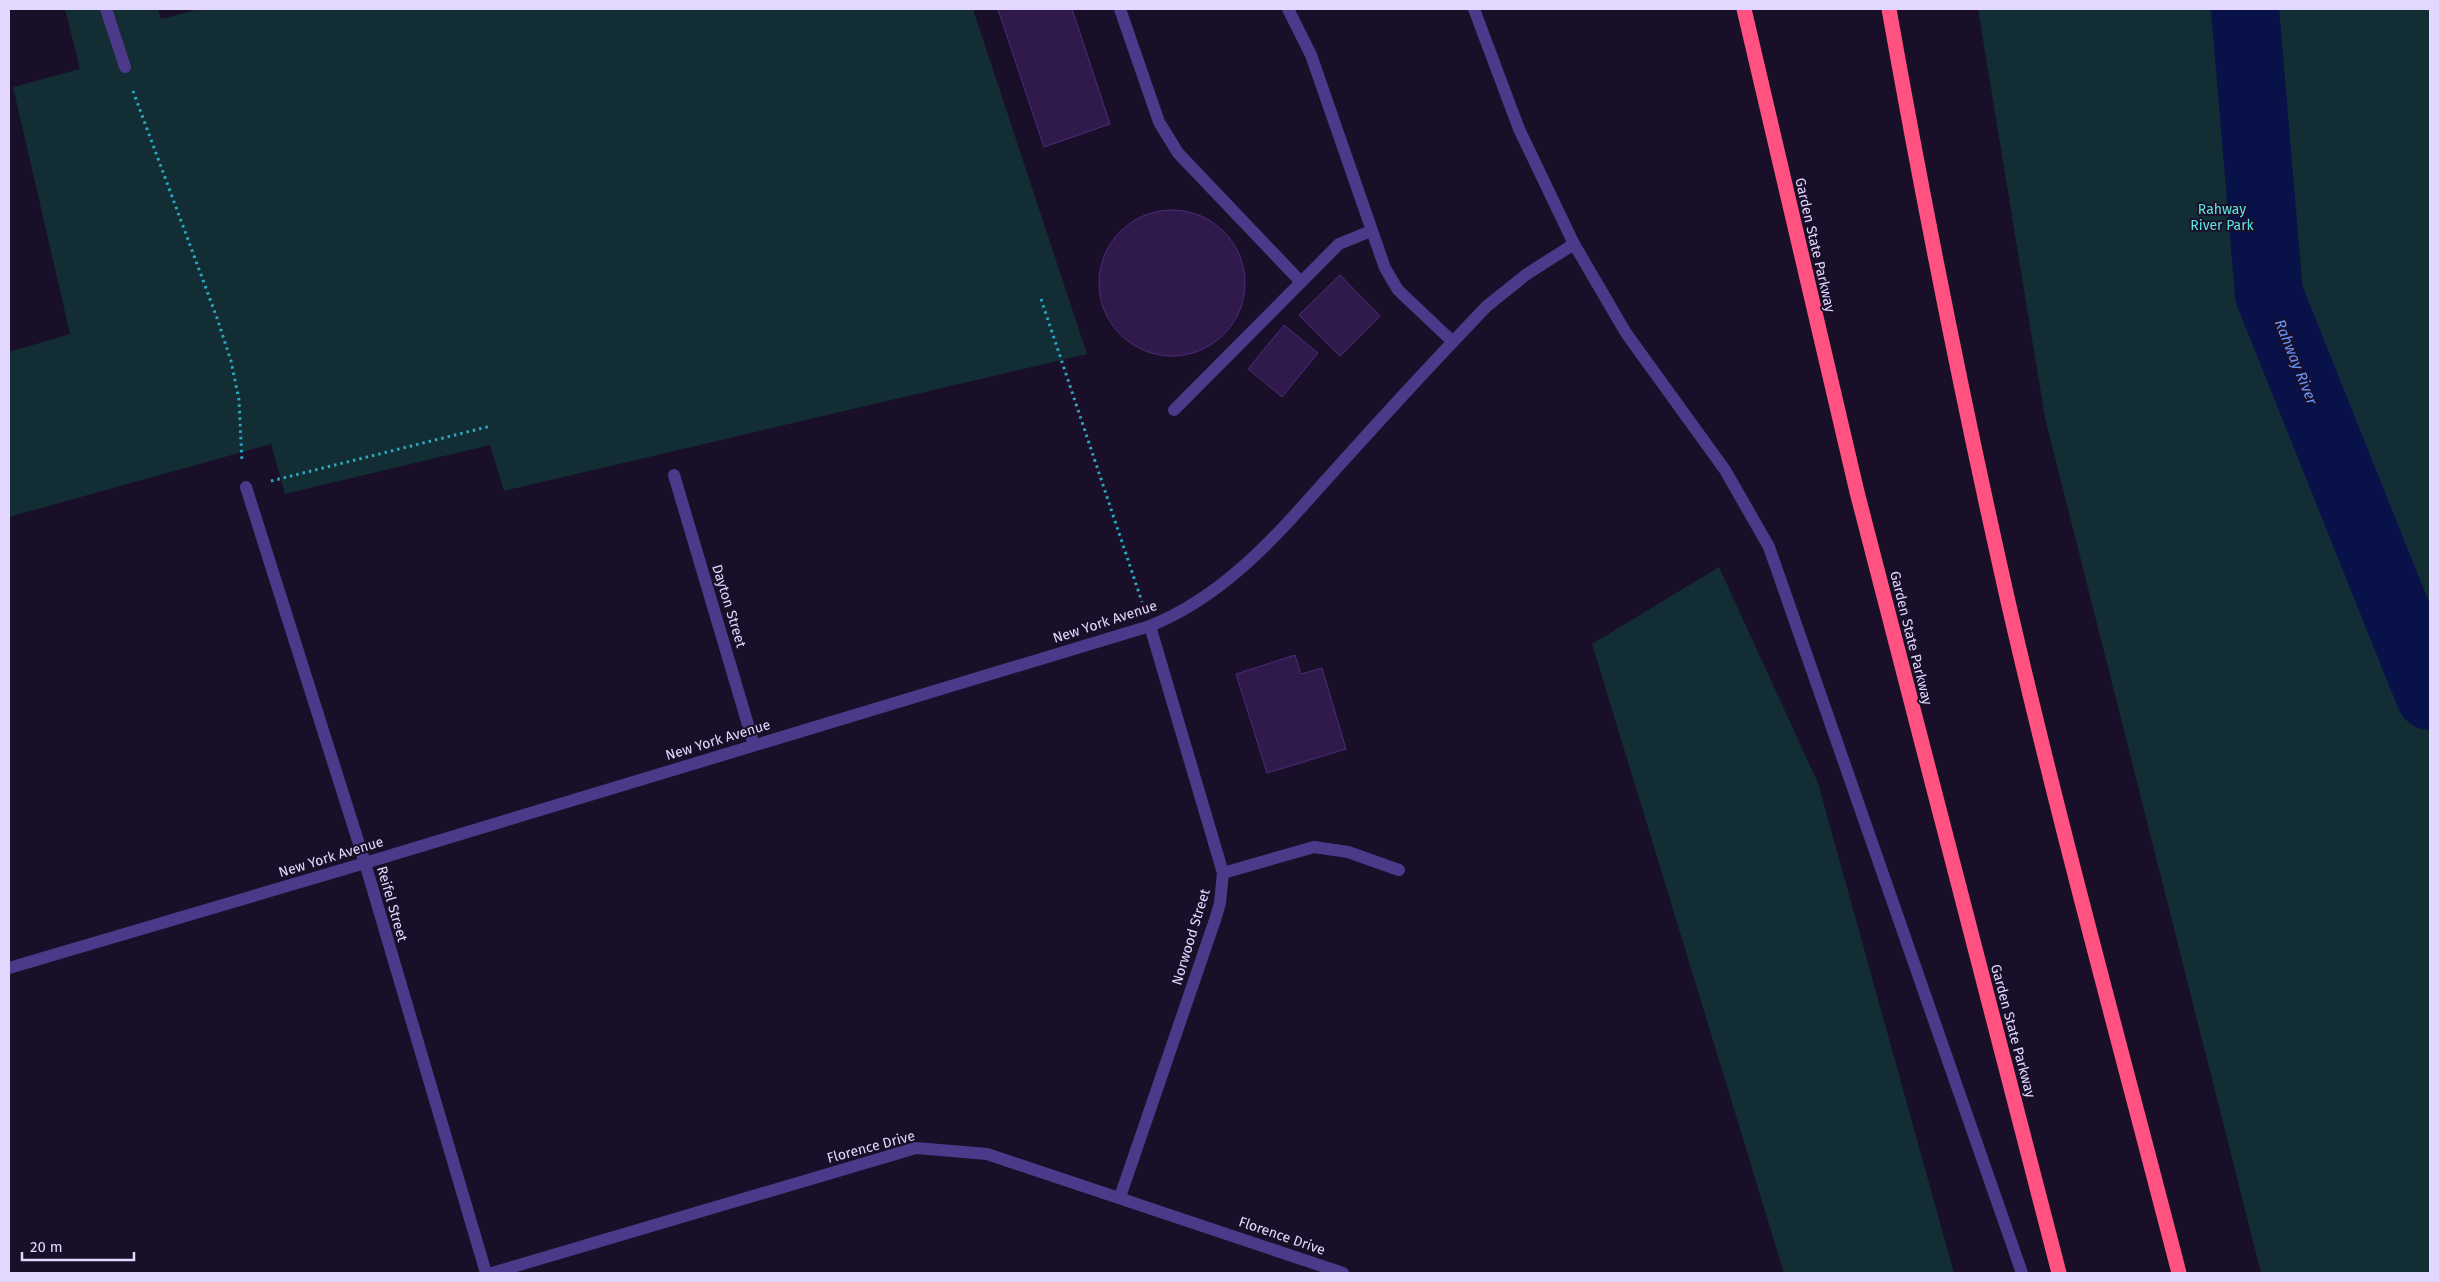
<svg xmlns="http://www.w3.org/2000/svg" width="2439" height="1282" viewBox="0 0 2439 1282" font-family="'Fira Sans',sans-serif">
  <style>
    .green { fill: #122d33 }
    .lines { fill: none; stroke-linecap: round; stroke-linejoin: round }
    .river { stroke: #081249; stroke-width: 68 }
    .building { fill: #2f1a4b; stroke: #4b2c78 }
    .path { stroke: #2ba8bf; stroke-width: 3; stroke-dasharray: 2.5 4; stroke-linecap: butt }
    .minor { stroke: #4d398a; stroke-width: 12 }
    .highway { stroke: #ff5280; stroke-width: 15 }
    .labels { text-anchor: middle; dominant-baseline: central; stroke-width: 4; stroke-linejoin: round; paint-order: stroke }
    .park-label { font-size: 14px; fill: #5ee5e0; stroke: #190f29 }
    .street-label { font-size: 14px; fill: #e4d7ff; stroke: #190f29 }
    .water-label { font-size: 15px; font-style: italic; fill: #6596ff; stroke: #190f29 }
  </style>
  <rect width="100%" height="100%" fill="#190f29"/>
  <g class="green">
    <path d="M 65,9 L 158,9 L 161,19 L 199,9 L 973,9 L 1087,354 L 504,491 L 490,445 L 285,494 L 271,444 L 9,517 L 9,352 L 70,334 L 13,87 L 80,69 Z"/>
    <path d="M 1978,9 L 2430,9 L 2430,1273 L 2261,1273 L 2045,418 Z"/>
    <path d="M 1719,567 L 1818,783 L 1954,1273 L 1784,1273 L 1592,644 Z"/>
  </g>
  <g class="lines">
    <path class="river" d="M 2245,9 L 2269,294 L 2430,696"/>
  </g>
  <g class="building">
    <path d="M 998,9 L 1072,9 L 1110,124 L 1044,147 Z"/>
    <circle cx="1172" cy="283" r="73"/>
    <path d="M 1340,275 L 1380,316 L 1340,356 L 1299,315 Z"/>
    <path d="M 1284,325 L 1318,353 L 1282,397 L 1248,369 Z"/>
    <path d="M 1295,655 L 1301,674 L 1322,668 L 1346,749 L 1267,773 L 1236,674 Z"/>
  </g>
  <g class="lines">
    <g class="path">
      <path d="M 133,91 L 217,318 L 231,361 L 239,400 L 242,462"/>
      <path d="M 1041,299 L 1142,602"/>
      <path d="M 271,481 L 491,426"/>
    </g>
    <g class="minor">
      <path d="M 106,9 L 125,67"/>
      <path d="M 1120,9 L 1159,122 L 1178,153 L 1301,282"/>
      <path d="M 1288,9 L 1311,55 L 1385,268 L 1398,290 L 1453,342"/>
      <path d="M 1474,9 L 1519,129 L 1574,244 L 1626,333 L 1725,470 L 1769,547 L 2022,1273"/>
      <path d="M 1174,410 L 1339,244 L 1371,231"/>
      <path d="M 674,475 L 754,745"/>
      <path d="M 246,487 L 365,863 L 486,1273"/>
      <path d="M 1223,873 L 1314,847 L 1348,852 L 1399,870"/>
      <path d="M 9,968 L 365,863 L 1150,626 C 1232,593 1286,524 1344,460 C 1391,408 1438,357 1487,306 L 1527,274 L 1574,244"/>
      <path d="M 1120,1197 L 1215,920 L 1220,903 L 1223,873 L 1150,626"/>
      <path d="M 492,1273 L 916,1148 L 987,1154 L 1343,1273"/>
    </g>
    <g class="highway">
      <path d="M 1744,9 L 1857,492 L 2059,1273"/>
      <path d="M 1889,9 C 1924,206 1963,402 2007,597 C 2059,824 2121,1048 2179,1273"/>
    </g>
  </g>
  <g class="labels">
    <g class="park-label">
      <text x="2222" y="209">Rahway<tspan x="2222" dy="16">River Park</tspan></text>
    </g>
    <g class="street-label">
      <text transform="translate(1815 245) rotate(77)">Garden State Parkway</text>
      <text transform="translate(729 606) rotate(73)">Dayton Street</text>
      <text transform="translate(1105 622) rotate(-18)">New York Avenue</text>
      <text transform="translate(1911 638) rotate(76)">Garden State Parkway</text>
      <text transform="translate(718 740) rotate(-17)">New York Avenue</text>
      <text transform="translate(331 857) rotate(-17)">New York Avenue</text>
      <text transform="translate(392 904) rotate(74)">Reifel Street</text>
      <text transform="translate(1191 937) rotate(-73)">Norwood Street</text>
      <text transform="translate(2013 1031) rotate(75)">Garden State Parkway</text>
      <text transform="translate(871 1147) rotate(-15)">Florence Drive</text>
      <text transform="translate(1282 1236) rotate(19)">Florence Drive</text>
    </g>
    <g class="water-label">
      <text transform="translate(2296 362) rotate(68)">Rahway River</text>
    </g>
  </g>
  <rect width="2439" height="1282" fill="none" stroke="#e4d7ff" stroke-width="20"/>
  <path d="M22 1252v8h112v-8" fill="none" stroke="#e4d7ff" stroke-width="2.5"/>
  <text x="30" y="1252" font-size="15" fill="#e4d7ff" stroke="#190f29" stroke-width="4" paint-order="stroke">20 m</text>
</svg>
